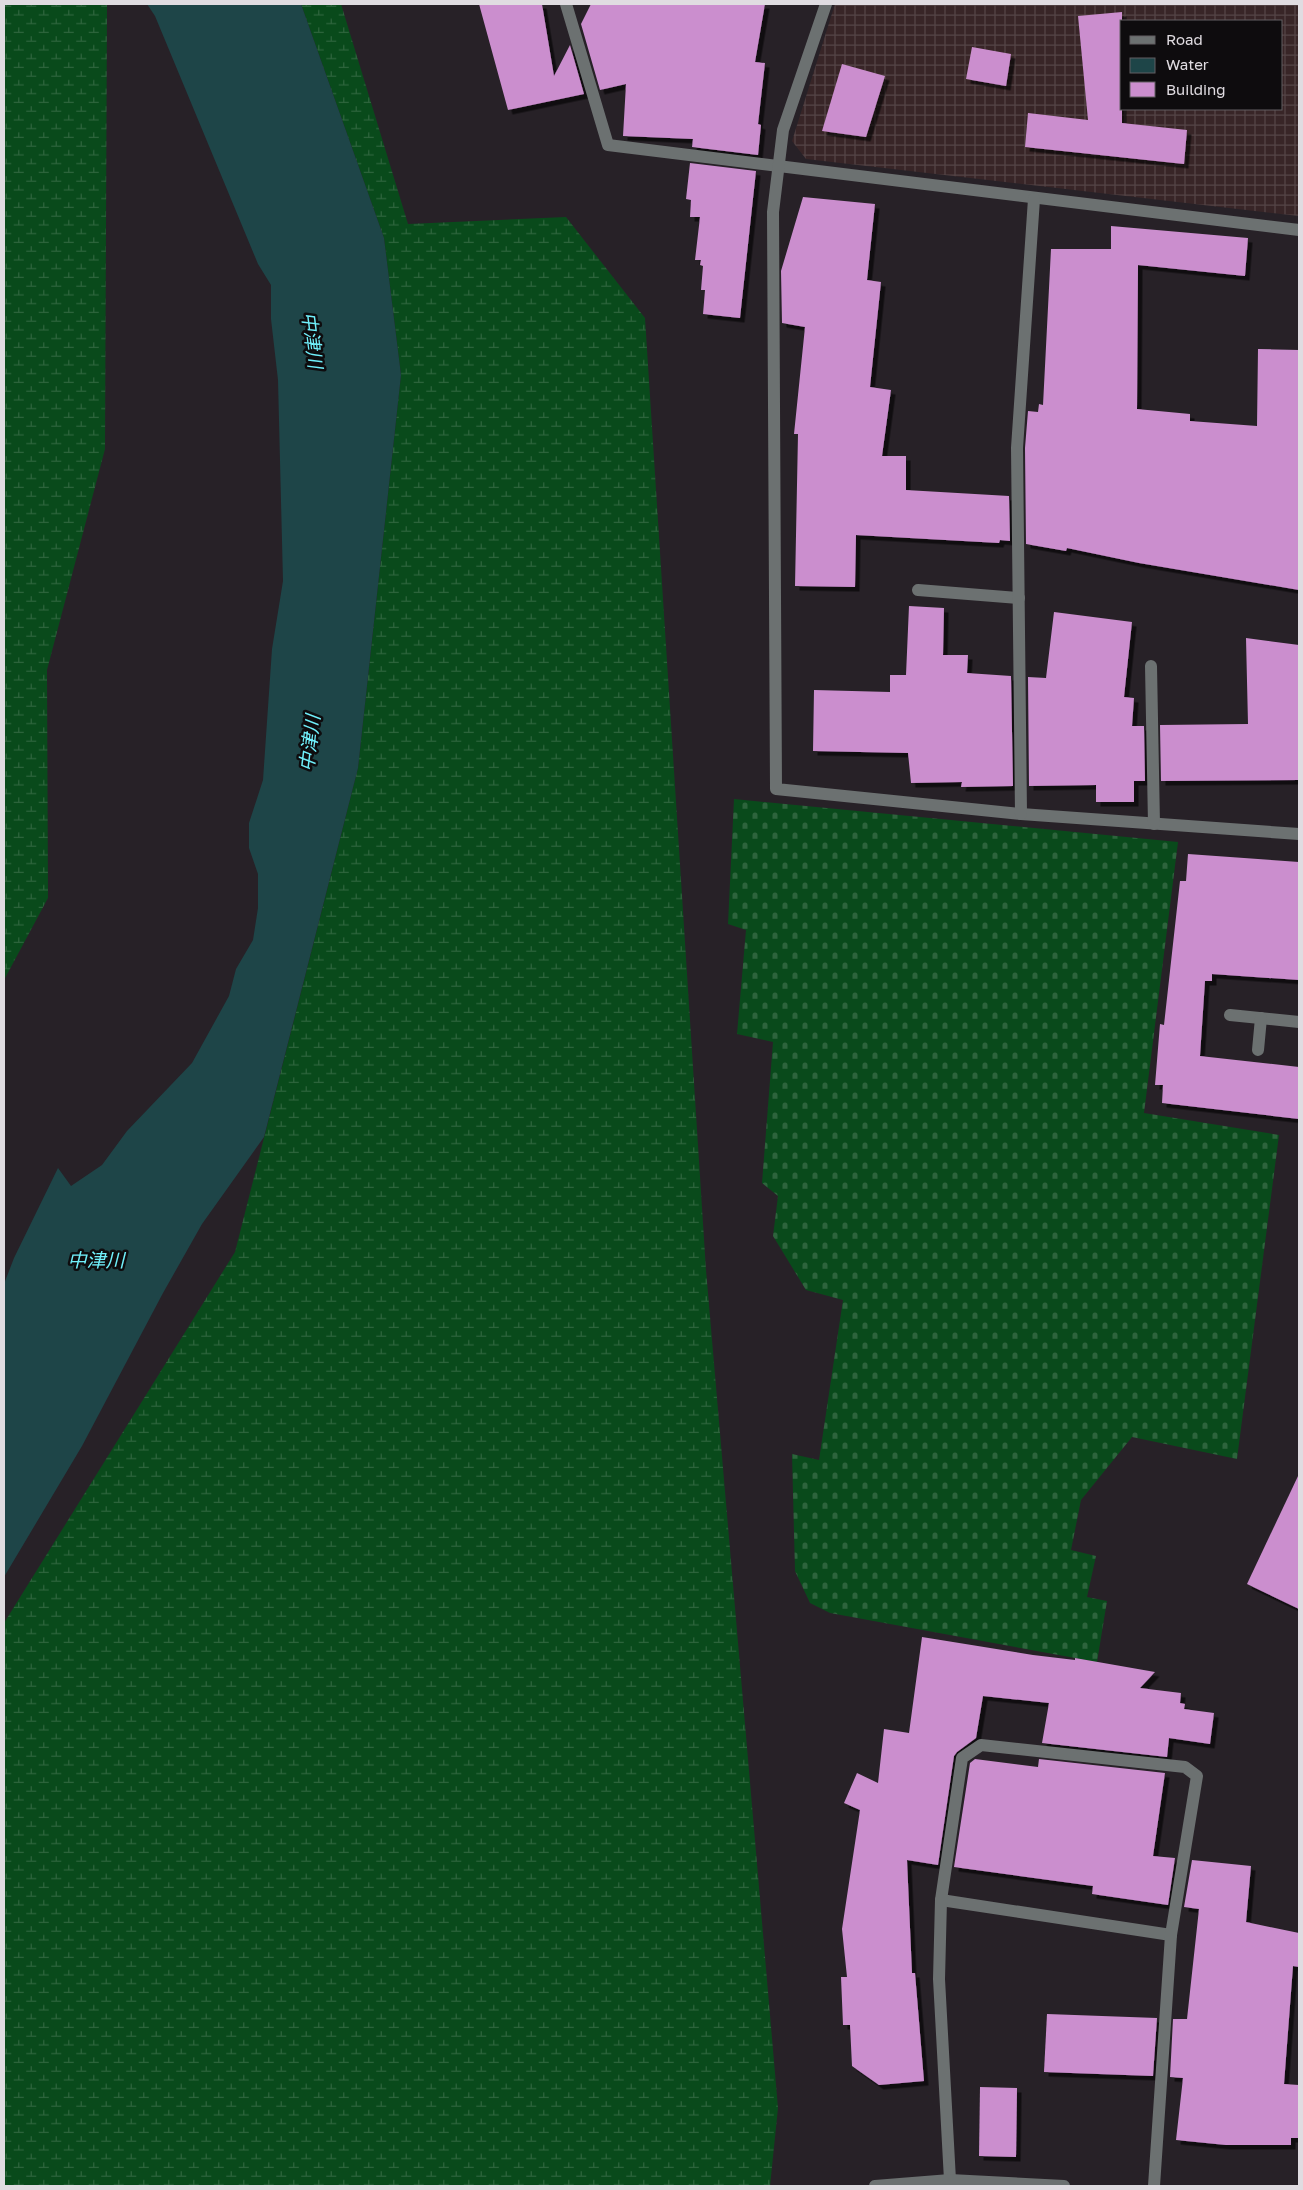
<svg xmlns="http://www.w3.org/2000/svg" width="1303" height="2190" viewBox="0 0 1303 2190" font-family="'Golos Text','Noto Sans JP',sans-serif">
  <style>
    .industrial { fill: url(#industrial-grid); fill-rule: evenodd }
    .wetland { fill: url(#wetland-marsh) }
    .cemetery { fill: url(#cemetery-stones) }
    .water { fill: #1e4548 }
    .building { fill: #cb8ece; filter: url(#shadow) }
    .lines { fill: none; stroke-linecap: round; stroke-linejoin: round }
    .minor { stroke: #6c7171; stroke-width: 12 }
    .labels { text-anchor: middle; dominant-baseline: central; stroke-width: 5; stroke-linejoin: round; paint-order: stroke }
    .water-label { font-size: 19px; font-style: italic; fill: #70f0fb; stroke: #0e0c0e }
  </style>
  <defs>
    <pattern id="industrial-grid" width="8" height="8" patternUnits="userSpaceOnUse" patternTransform="scale(1.25)"><rect width="8" height="8" fill="#382527"/><path d="M0 4h8M4 0v8" fill="none" stroke="#544446"/></pattern>
    <pattern id="wetland-marsh" width="20" height="14" patternUnits="userSpaceOnUse" patternTransform="scale(1.25)"><rect width="20" height="14" fill="#094a1b"/><path d="M1 5h8M5 5V1M11 12h8M15 12V8" fill="none" stroke="#2d643c"/></pattern>
    <pattern id="cemetery-stones" width="16" height="16" patternUnits="userSpaceOnUse" patternTransform="scale(1.25)"><rect width="16" height="16" fill="#094a1b"/><path d="M2 7V4a2 2 0 0 1 4 0v3zM10 15v-3a2 2 0 0 1 4 0v3z" fill="#2d643c"/></pattern>
    <filter id="shadow"><feDropShadow dx="4.5" dy="4.5" stdDeviation="0" flood-color="#0009"/></filter>
  </defs>
  <rect width="100%" height="100%" fill="#272127"/>
  <path class="industrial" d="M 835,4 L 1299,4 L 1299,216 L 806,159 L 792,141 ZM 1122,21 L 1282,21 L 1282,109 L 1122,109 Z"/>
  <g class="wetland">
    <path d="M 4,4 L 107,4 L 105,449 L 47,670 L 48,898 L 4,980 Z"/>
    <path d="M 301,4 L 341,4 L 408,224 L 566,217 L 645,318 L 706,1270 L 778,2108 L 770,2186 L 4,2186 L 4,1623 L 235,1252 L 358,768 L 401,375 L 384,238 Z"/>
  </g>
  <path class="cemetery" d="M 734,799 L 1178,842 L 1144,1113 L 1279,1135 L 1237,1459 L 1132,1437 L 1081,1500 L 1071,1550 L 1096,1556 L 1087,1597 L 1107,1601 L 1097,1662 L 830,1613 L 810,1603 L 795,1571 L 792,1454 L 819,1460 L 843,1300 L 806,1290 L 773,1236 L 778,1196 L 762,1183 L 773,1042 L 737,1034 L 746,930 L 728,924 Z"/>
  <path class="water" d="M 147,4 L 301,4 L 384,238 L 401,375 L 358,768 L 264,1137 L 202,1224 L 163,1293 L 82,1446 L 4,1577 L 4,1284 L 14,1258 L 58,1168 L 71,1186 L 102,1165 L 127,1131 L 192,1063 L 229,996 L 236,969 L 253,940 L 258,908 L 258,874 L 249,848 L 249,823 L 263,780 L 272,649 L 283,581 L 278,380 L 271,319 L 271,285 L 258,264 L 155,16 Z"/>
  <g class="building">
    <path d="M 479,4 L 542,4 L 554,76 L 570,45 L 584,94 L 508,110 Z"/>
    <path d="M 591,4 L 765,4 L 755,62 L 765,63 L 758,124 L 761,125 L 758,155 L 692,147 L 693,139 L 623,136 L 626,84 L 600,90 L 581,24 Z"/>
    <path d="M 1122,12 L 1122,123 L 1187,130 L 1184,164 L 1025,147 L 1028,113 L 1088,120 L 1078,16 Z"/>
    <path d="M 972,47 L 1011,54 L 1006,86 L 966,79 Z"/>
    <path d="M 842,64 L 885,76 L 866,137 L 822,131 Z"/>
    <path d="M 690,163 L 756,171 L 740,318 L 703,314 L 705,290 L 701,290 L 703,266 L 700,265 L 701,260 L 695,260 L 700,217 L 690,217 L 691,200 L 686,199 Z"/>
    <path d="M 803,197 L 875,204 L 867,280 L 881,282 L 870,387 L 891,390 L 882,456 L 906,456 L 906,490 L 1009,496 L 1010,541 L 1000,540 L 999,543 L 856,535 L 855,587 L 795,586 L 798,434 L 794,434 L 805,327 L 782,323 L 781,271 Z"/>
    <path d="M 1111,226 L 1248,238 L 1245,276 L 1138,265 L 1137,409 L 1190,414 L 1190,421 L 1257,426 L 1258,349 L 1299,350 L 1299,590 L 1139,563 L 1067,548 L 1066,551 L 1026,544 L 1025,448 L 1028,411 L 1038,412 L 1039,404 L 1043,405 L 1051,249 L 1111,249 Z"/>
    <path d="M 909,606 L 944,608 L 943,655 L 968,655 L 967,673 L 1011,676 L 1013,786 L 961,787 L 962,782 L 911,783 L 908,753 L 813,751 L 814,690 L 890,692 L 890,675 L 906,675 Z"/>
    <path d="M 1054,612 L 1132,622 L 1124,697 L 1134,698 L 1132,726 L 1144,726 L 1145,781 L 1134,781 L 1134,802 L 1096,802 L 1096,785 L 1029,786 L 1028,677 L 1046,678 Z"/>
    <path d="M 1246,638 L 1299,645 L 1299,780 L 1161,781 L 1160,725 L 1248,724 Z"/>
    <path d="M 1188,854 L 1299,862 L 1299,980 L 1212,974 L 1212,981 L 1205,981 L 1200,1056 L 1299,1067 L 1299,1119 L 1162,1103 L 1163,1085 L 1155,1085 L 1160,1024 L 1164,1025 L 1180,881 L 1186,881 Z"/>
    <path d="M 1299,1474 L 1299,1609 L 1247,1584 Z"/>
    <path d="M 922,1637 L 1033,1655 L 1075,1660 L 1075,1658 L 1155,1672 L 1140,1688 L 1181,1693 L 1180,1703 L 1185,1704 L 1184,1709 L 1214,1713 L 1210,1744 L 1169,1738 L 1167,1757 L 1042,1743 L 1049,1703 L 983,1696 L 976,1738 L 957,1752 L 954,1756 L 938,1865 L 907,1860 L 912,1973 L 915,1973 L 924,2081 L 879,2085 L 852,2066 L 850,2025 L 843,2025 L 841,1977 L 847,1977 L 842,1929 L 860,1810 L 844,1803 L 857,1773 L 878,1783 L 884,1729 L 909,1733 Z"/>
    <path d="M 975,1759 L 1038,1767 L 1039,1759 L 1165,1773 L 1153,1856 L 1175,1858 L 1168,1905 L 1092,1894 L 1093,1886 L 954,1867 L 970,1763 Z"/>
    <path d="M 1192,1860 L 1251,1866 L 1246,1922 L 1299,1933 L 1299,1967 L 1293,1966 L 1284,2084 L 1299,2085 L 1299,2138 L 1291,2138 L 1291,2145 L 1226,2145 L 1176,2140 L 1183,2078 L 1170,2077 L 1173,2019 L 1187,2019 L 1199,1909 L 1184,1907 Z"/>
    <path d="M 1047,2014 L 1157,2018 L 1153,2076 L 1044,2072 Z"/>
    <path d="M 980,2087 L 1017,2088 L 1016,2157 L 979,2156 Z"/>
  </g>
  <g class="lines">
    <g class="minor">
      <path d="M 566,4 L 608,145 L 1299,230"/>
      <path d="M 826,4 L 783,130 L 773,212 L 776,789 L 1021,814 L 1299,834"/>
      <path d="M 918,590 L 1019,598"/>
      <path d="M 1151,666 L 1154,824"/>
      <path d="M 1021,814 L 1017,448 L 1034,199"/>
      <path d="M 1230,1015 L 1299,1022"/>
      <path d="M 1258,1050 L 1261,1018"/>
      <path d="M 941,1900 L 1171,1935"/>
      <path d="M 950,2180 L 939,1979 L 941,1900 L 962,1758 L 981,1745 L 1185,1767 L 1197,1776 L 1171,1935 L 1154,2186"/>
      <path d="M 875,2186 L 950,2180 L 1064,2186"/>
    </g>
  </g>
  <g class="labels">
    <g class="water-label">
      <text transform="translate(313 340) rotate(83)">中津川</text>
      <text transform="translate(309 743) rotate(-83)">中津川</text>
      <text x="96" y="1259">中津川</text>
    </g>
  </g>
  <rect width="1303" height="2190" fill="none" stroke="#e0dce1" stroke-width="10"/>
  <rect x="1120" y="20" width="162" height="90" fill="#0e0c0e" stroke="#625f62"/>
  <rect x="1130" y="36" width="25" height="8" fill="#6c7171" stroke="#625f62"/>
  <text x="1166" y="45" font-size="15" fill="#e0dce1">Road</text>
  <rect x="1130" y="58" width="25" height="15" fill="#1e4548" stroke="#625f62"/>
  <text x="1166" y="70" font-size="15" fill="#e0dce1">Water</text>
  <rect x="1130" y="82" width="25" height="15" fill="#cb8ece" stroke="#625f62"/>
  <text x="1166" y="95" font-size="15" fill="#e0dce1">Building</text>
</svg>
